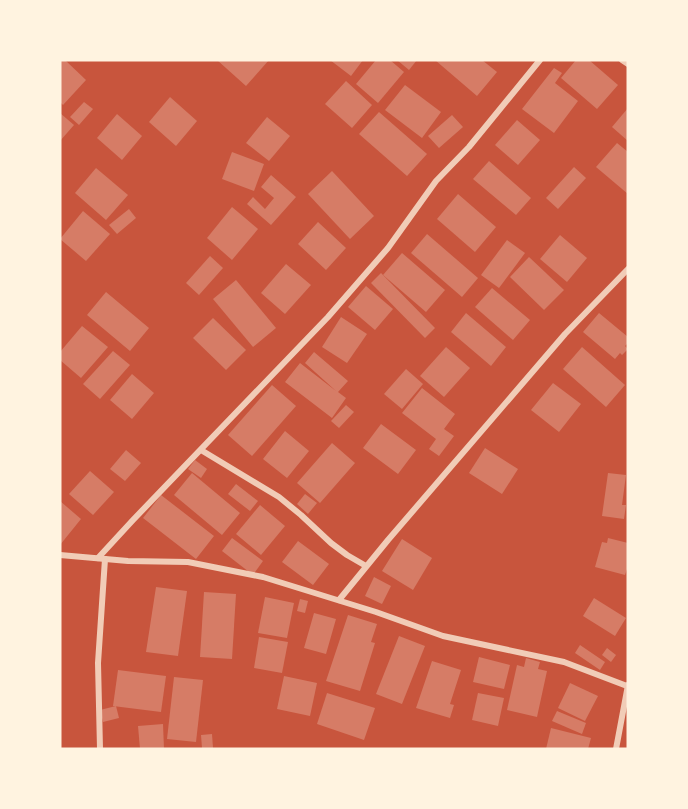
<svg xmlns="http://www.w3.org/2000/svg" width="688" height="809" viewBox="0 0 688 809" font-family="Helvetica,sans-serif">
  <style>
    .building { fill: #d67c66 }
    .lines { fill: none; stroke-linecap: round; stroke-linejoin: round }
    .minor { stroke: #f1ccb7; stroke-width: 6 }
  </style>
  <rect width="100%" height="100%" fill="#c8553d"/>
  <g class="building">
    <path d="M 60,60 L 65,60 L 86,80 L 63,105 L 60,102 Z"/>
    <path d="M 217,60 L 269,60 L 246,86 Z"/>
    <path d="M 330,60 L 363,60 L 351,76 Z"/>
    <path d="M 376,60 L 390,60 L 404,72 L 378,103 L 356,84 Z"/>
    <path d="M 397,60 L 417,60 L 409,70 Z"/>
    <path d="M 435,60 L 482,60 L 497,72 L 477,96 Z"/>
    <path d="M 576,60 L 589,60 L 618,85 L 597,109 L 561,78 Z"/>
    <path d="M 554,68 L 562,73 L 555,83 L 578,101 L 554,133 L 522,109 Z"/>
    <path d="M 346,81 L 372,105 L 352,128 L 325,104 Z"/>
    <path d="M 405,85 L 441,112 L 422,138 L 385,110 Z"/>
    <path d="M 170,97 L 197,121 L 176,146 L 149,122 Z"/>
    <path d="M 84,102 L 93,109 L 79,125 L 70,117 Z"/>
    <path d="M 628,108 L 628,141 L 612,127 Z"/>
    <path d="M 379,112 L 427,154 L 407,176 L 359,134 Z"/>
    <path d="M 60,113 L 74,125 L 60,141 Z"/>
    <path d="M 117,114 L 142,136 L 122,160 L 97,138 Z"/>
    <path d="M 452,115 L 463,127 L 439,148 L 428,136 Z"/>
    <path d="M 267,117 L 290,136 L 269,161 L 246,143 Z"/>
    <path d="M 517,120 L 540,140 L 518,165 L 495,145 Z"/>
    <path d="M 617,143 L 628,152 L 628,194 L 596,167 Z"/>
    <path d="M 232,152 L 264,164 L 254,191 L 222,179 Z"/>
    <path d="M 489,161 L 531,198 L 516,215 L 473,179 Z"/>
    <path d="M 574,167 L 586,178 L 558,209 L 546,198 Z"/>
    <path d="M 96,168 L 128,195 L 106,220 L 75,193 Z"/>
    <path d="M 332,171 L 374,216 L 350,239 L 308,194 Z"/>
    <path d="M 271,175 L 296,197 L 271,225 L 247,204 L 253,197 L 265,209 L 274,198 L 261,187 Z"/>
    <path d="M 458,194 L 496,227 L 475,252 L 437,219 Z"/>
    <path d="M 232,207 L 258,229 L 232,260 L 207,238 Z"/>
    <path d="M 129,209 L 136,218 L 117,234 L 109,225 Z"/>
    <path d="M 83,211 L 110,234 L 86,261 L 60,239 Z"/>
    <path d="M 318,222 L 346,248 L 326,270 L 298,244 Z"/>
    <path d="M 427,234 L 478,278 L 462,297 L 411,253 Z"/>
    <path d="M 560,235 L 587,258 L 567,282 L 540,259 Z"/>
    <path d="M 507,240 L 525,253 L 499,288 L 481,275 Z"/>
    <path d="M 402,253 L 445,290 L 426,312 L 383,275 Z"/>
    <path d="M 210,256 L 223,268 L 199,295 L 186,283 Z"/>
    <path d="M 529,257 L 564,290 L 544,310 L 510,277 Z"/>
    <path d="M 286,264 L 311,285 L 285,314 L 261,293 Z"/>
    <path d="M 381,273 L 435,328 L 425,338 L 371,283 Z"/>
    <path d="M 236,280 L 276,328 L 253,347 L 213,299 Z"/>
    <path d="M 366,286 L 393,309 L 375,330 L 348,307 Z"/>
    <path d="M 492,288 L 530,320 L 513,340 L 475,307 Z"/>
    <path d="M 106,292 L 149,328 L 130,351 L 87,315 Z"/>
    <path d="M 466,313 L 506,347 L 491,366 L 451,332 Z"/>
    <path d="M 599,313 L 628,337 L 628,343 L 625,346 L 628,349 L 622,355 L 620,353 L 615,359 L 583,332 Z"/>
    <path d="M 341,317 L 367,334 L 347,363 L 322,347 Z"/>
    <path d="M 213,318 L 246,350 L 226,370 L 193,338 Z"/>
    <path d="M 82,326 L 108,347 L 81,378 L 60,360 L 60,352 Z"/>
    <path d="M 446,347 L 470,368 L 444,397 L 420,376 Z"/>
    <path d="M 582,347 L 625,385 L 606,407 L 563,369 Z"/>
    <path d="M 113,351 L 130,365 L 100,399 L 83,384 Z"/>
    <path d="M 314,352 L 348,381 L 338,392 L 346,398 L 332,418 L 285,382 L 300,363 L 336,391 L 305,363 Z"/>
    <path d="M 406,369 L 423,384 L 402,409 L 384,394 Z"/>
    <path d="M 132,374 L 154,393 L 132,419 L 110,400 Z"/>
    <path d="M 553,383 L 581,404 L 559,432 L 531,410 Z"/>
    <path d="M 272,385 L 296,406 L 252,456 L 228,435 Z"/>
    <path d="M 422,388 L 455,414 L 444,429 L 454,436 L 439,456 L 429,449 L 436,439 L 402,413 Z"/>
    <path d="M 346,405 L 354,412 L 339,428 L 331,421 Z"/>
    <path d="M 381,424 L 416,450 L 398,474 L 363,448 Z"/>
    <path d="M 285,431 L 309,451 L 287,478 L 263,459 Z"/>
    <path d="M 332,443 L 355,463 L 320,503 L 297,483 Z"/>
    <path d="M 485,448 L 518,469 L 502,494 L 469,473 Z"/>
    <path d="M 126,450 L 141,463 L 125,481 L 110,469 Z"/>
    <path d="M 195,460 L 207,469 L 201,478 L 188,469 Z"/>
    <path d="M 90,471 L 114,492 L 93,515 L 69,494 Z"/>
    <path d="M 192,473 L 240,513 L 222,535 L 174,495 Z"/>
    <path d="M 608,473 L 626,475 L 622,505 L 626,505 L 624,519 L 602,516 Z"/>
    <path d="M 236,484 L 258,501 L 250,511 L 228,494 Z"/>
    <path d="M 305,494 L 317,503 L 308,514 L 297,504 Z"/>
    <path d="M 161,495 L 214,536 L 196,559 L 143,518 Z"/>
    <path d="M 60,501 L 81,519 L 60,545 Z"/>
    <path d="M 260,505 L 285,526 L 261,555 L 236,534 Z"/>
    <path d="M 232,538 L 263,561 L 253,575 L 222,551 Z"/>
    <path d="M 608,538 L 628,543 L 628,566 L 625,575 L 595,567 L 602,542 L 607,543 Z"/>
    <path d="M 402,539 L 432,558 L 413,590 L 382,571 Z"/>
    <path d="M 298,541 L 329,564 L 313,585 L 282,562 Z"/>
    <path d="M 374,577 L 391,586 L 382,604 L 365,596 Z"/>
    <path d="M 156,587 L 187,591 L 178,656 L 146,652 Z"/>
    <path d="M 204,592 L 236,594 L 232,659 L 200,657 Z"/>
    <path d="M 265,597 L 294,603 L 287,638 L 258,633 Z"/>
    <path d="M 594,598 L 626,618 L 615,636 L 583,616 Z"/>
    <path d="M 300,599 L 308,601 L 305,613 L 297,611 Z"/>
    <path d="M 314,613 L 336,619 L 326,654 L 304,648 Z"/>
    <path d="M 348,615 L 377,624 L 371,642 L 375,643 L 360,691 L 326,681 Z"/>
    <path d="M 399,636 L 425,646 L 402,704 L 376,694 Z"/>
    <path d="M 259,637 L 288,642 L 282,673 L 254,668 Z"/>
    <path d="M 580,645 L 605,662 L 600,670 L 575,653 Z"/>
    <path d="M 607,648 L 616,655 L 611,662 L 602,655 Z"/>
    <path d="M 479,657 L 510,665 L 504,689 L 473,682 Z"/>
    <path d="M 526,658 L 540,662 L 538,669 L 547,671 L 537,717 L 507,710 L 517,665 L 524,667 Z"/>
    <path d="M 432,661 L 461,670 L 450,704 L 454,705 L 450,718 L 416,708 Z"/>
    <path d="M 118,670 L 166,676 L 161,712 L 113,706 Z"/>
    <path d="M 284,676 L 317,683 L 310,716 L 277,709 Z"/>
    <path d="M 174,677 L 203,680 L 196,742 L 167,739 Z"/>
    <path d="M 570,683 L 598,696 L 585,721 L 558,708 Z"/>
    <path d="M 327,693 L 375,708 L 364,740 L 317,724 Z"/>
    <path d="M 478,693 L 504,698 L 498,726 L 472,720 Z"/>
    <path d="M 116,706 L 119,718 L 103,722 L 100,710 Z"/>
    <path d="M 557,711 L 586,723 L 582,734 L 552,721 Z"/>
    <path d="M 163,724 L 164,749 L 140,749 L 138,726 Z"/>
    <path d="M 551,728 L 591,738 L 588,749 L 546,749 Z"/>
    <path d="M 212,734 L 213,748 L 202,748 L 201,735 Z"/>
  </g>
  <g class="lines">
    <g class="minor">
      <path d="M 622,60 L 628,64"/>
      <path d="M 201,450 L 279,497 L 301,515 L 331,543 L 347,555 L 366,566"/>
      <path d="M 60,555 L 128,561 L 188,562 L 263,577 L 376,612 L 443,636 L 564,662 L 627,686"/>
      <path d="M 98,558 L 133,520 L 328,317 L 388,248 L 436,181 L 469,147 L 540,60"/>
      <path d="M 339,600 L 388,540 L 565,334 L 628,269"/>
      <path d="M 100,749 L 98,663 L 105,559"/>
      <path d="M 616,749 L 628,685"/>
    </g>
  </g>
  <rect width="688" height="809" fill="none" stroke="#fff3e0" stroke-width="123"/>
</svg>
